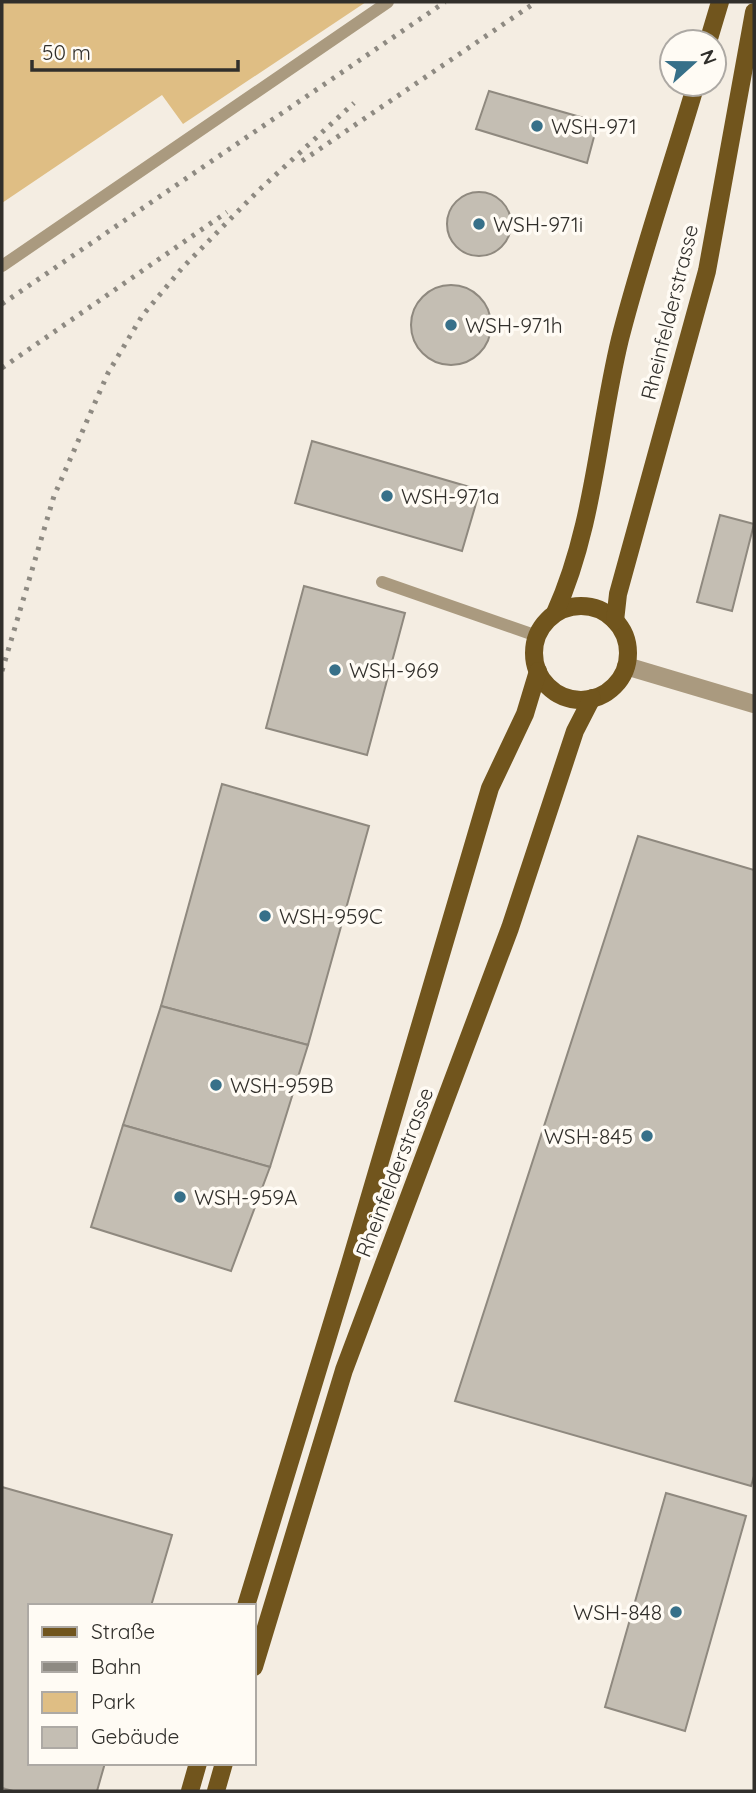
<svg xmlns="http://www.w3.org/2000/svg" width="756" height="1793" viewBox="0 0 756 1793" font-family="Quicksand,sans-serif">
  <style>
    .green { fill: #dfbe84 }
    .building { fill: #c4beb3; stroke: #8f897f; stroke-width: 2 }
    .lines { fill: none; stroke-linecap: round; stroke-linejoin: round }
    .lane { stroke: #aa9a7f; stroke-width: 12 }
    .street { stroke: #aa9a7f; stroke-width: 18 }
    .primary { stroke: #71551d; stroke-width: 18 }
    .rail { stroke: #8e8a82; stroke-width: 5; stroke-dasharray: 3.5 7; stroke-linecap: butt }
    .poi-dot { fill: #377089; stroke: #fffbf4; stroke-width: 2.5 }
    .labels { text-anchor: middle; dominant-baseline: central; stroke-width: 7; stroke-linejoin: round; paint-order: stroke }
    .poi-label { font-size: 21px; fill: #312f2b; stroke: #fffbf4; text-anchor: start }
    .street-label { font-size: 21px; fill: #312f2b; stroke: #fffbf4 }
  </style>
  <rect width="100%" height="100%" fill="#f4ede2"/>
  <path class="green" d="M 2,2 L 366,2 L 183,124 L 162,95 L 2,203 Z"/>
  <g class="building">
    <path d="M 489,91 L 598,122 L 587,163 L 476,129 Z"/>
    <circle cx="479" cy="224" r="32"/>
    <circle cx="451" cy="325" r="40"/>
    <path d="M 312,441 L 480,490 L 462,551 L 295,503 Z"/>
    <path d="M 720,515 L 754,524 L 732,611 L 697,602 Z"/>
    <path d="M 304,586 L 405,613 L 367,755 L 266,728 Z"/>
    <path d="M 222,784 L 369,826 L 308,1045 L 161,1006 Z"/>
    <path d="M 638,836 L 754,870 L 754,1476 L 751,1486 L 455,1401 Z"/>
    <path d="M 161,1006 L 308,1045 L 270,1167 L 123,1125 Z"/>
    <path d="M 123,1125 L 270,1167 L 231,1271 L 91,1227 Z"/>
    <path d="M 2,1487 L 172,1535 L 151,1606 L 30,1606 L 30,1763 L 105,1763 L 97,1791 L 13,1791 L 2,1788 Z"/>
    <path d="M 666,1493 L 746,1516 L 685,1731 L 605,1707 Z"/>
  </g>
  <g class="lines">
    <g class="lane">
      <path d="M 2,266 L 388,2"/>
      <path d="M 382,582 L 537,636"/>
    </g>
    <path class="street" d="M 626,666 L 754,704"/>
    <g class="primary">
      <path d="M 708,42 L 720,2"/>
      <circle cx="581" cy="653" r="47"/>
      <path d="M 555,613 C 594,527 598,430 620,339 C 642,253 671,169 696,84"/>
      <path d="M 615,621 L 618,594 L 707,271 L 754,12"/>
      <path d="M 246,1606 L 349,1267 L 490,788 L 525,714 L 538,671"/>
      <path d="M 254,1667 L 344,1370 L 510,928 L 575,731 L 592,698"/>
      <path d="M 190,1791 L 198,1763"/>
      <path d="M 216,1791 L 224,1763"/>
    </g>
    <g class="rail">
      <path d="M 302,161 L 536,2"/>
      <path d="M 2,304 L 445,2"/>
      <path d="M 2,368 L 227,212"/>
      <path d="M 2,671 L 54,496 L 108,373 L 142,316 L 183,267 L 258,191 L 354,103"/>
    </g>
  </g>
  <g class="poi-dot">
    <circle cx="537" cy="126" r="7"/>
    <circle cx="479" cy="224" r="7"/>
    <circle cx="451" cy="325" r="7"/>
    <circle cx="387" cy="496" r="7"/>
    <circle cx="335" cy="670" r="7"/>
    <circle cx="265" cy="916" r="7"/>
    <circle cx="216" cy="1085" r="7"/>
    <circle cx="647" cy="1136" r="7"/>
    <circle cx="180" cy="1197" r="7"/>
    <circle cx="676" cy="1612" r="7"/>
  </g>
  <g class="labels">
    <g class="poi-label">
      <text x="551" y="126">WSH-971</text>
      <text x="493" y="224">WSH-971i</text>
      <text x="465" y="325">WSH-971h</text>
      <text x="401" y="496">WSH-971a</text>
      <text x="349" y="670">WSH-969</text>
      <text x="279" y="916">WSH-959C</text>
      <text x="230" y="1085">WSH-959B</text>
      <text x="633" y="1136" text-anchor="end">WSH-845</text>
      <text x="194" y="1197">WSH-959A</text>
      <text x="662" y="1612" text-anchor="end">WSH-848</text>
    </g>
    <g class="street-label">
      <text transform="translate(669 312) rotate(-76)">Rheinfelderstrasse</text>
      <text transform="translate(394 1172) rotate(-69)">Rheinfelderstrasse</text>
    </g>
  </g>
  <rect width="756" height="1793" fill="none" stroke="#312f2b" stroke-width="7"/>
  <rect x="28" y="1604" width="228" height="161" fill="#fffbf4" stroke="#ada9a4" stroke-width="2"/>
  <rect x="42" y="1627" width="35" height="10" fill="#71551d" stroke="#ada9a4" stroke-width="2"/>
  <text x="91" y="1639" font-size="21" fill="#312f2b">Straße</text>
  <rect x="42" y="1662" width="35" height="10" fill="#8e8a82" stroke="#ada9a4" stroke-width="2"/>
  <text x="91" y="1674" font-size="21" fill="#312f2b">Bahn</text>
  <rect x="42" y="1692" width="35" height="21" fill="#dfbe84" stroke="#ada9a4" stroke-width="2"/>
  <text x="91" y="1709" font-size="21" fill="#312f2b">Park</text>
  <rect x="42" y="1727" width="35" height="21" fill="#c4beb3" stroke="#ada9a4" stroke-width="2"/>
  <text x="91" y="1744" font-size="21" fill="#312f2b">Gebäude</text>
  <g transform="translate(693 63) rotate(69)"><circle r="33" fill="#fffbf4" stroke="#ada9a4" stroke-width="2"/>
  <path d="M0-5L12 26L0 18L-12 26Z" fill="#377089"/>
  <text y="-10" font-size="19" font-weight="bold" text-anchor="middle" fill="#312f2b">N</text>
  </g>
  <path d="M32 60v10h206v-10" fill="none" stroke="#312f2b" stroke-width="3.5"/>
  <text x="42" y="60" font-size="21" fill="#312f2b" stroke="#fffbf4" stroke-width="5" paint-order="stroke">50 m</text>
</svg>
